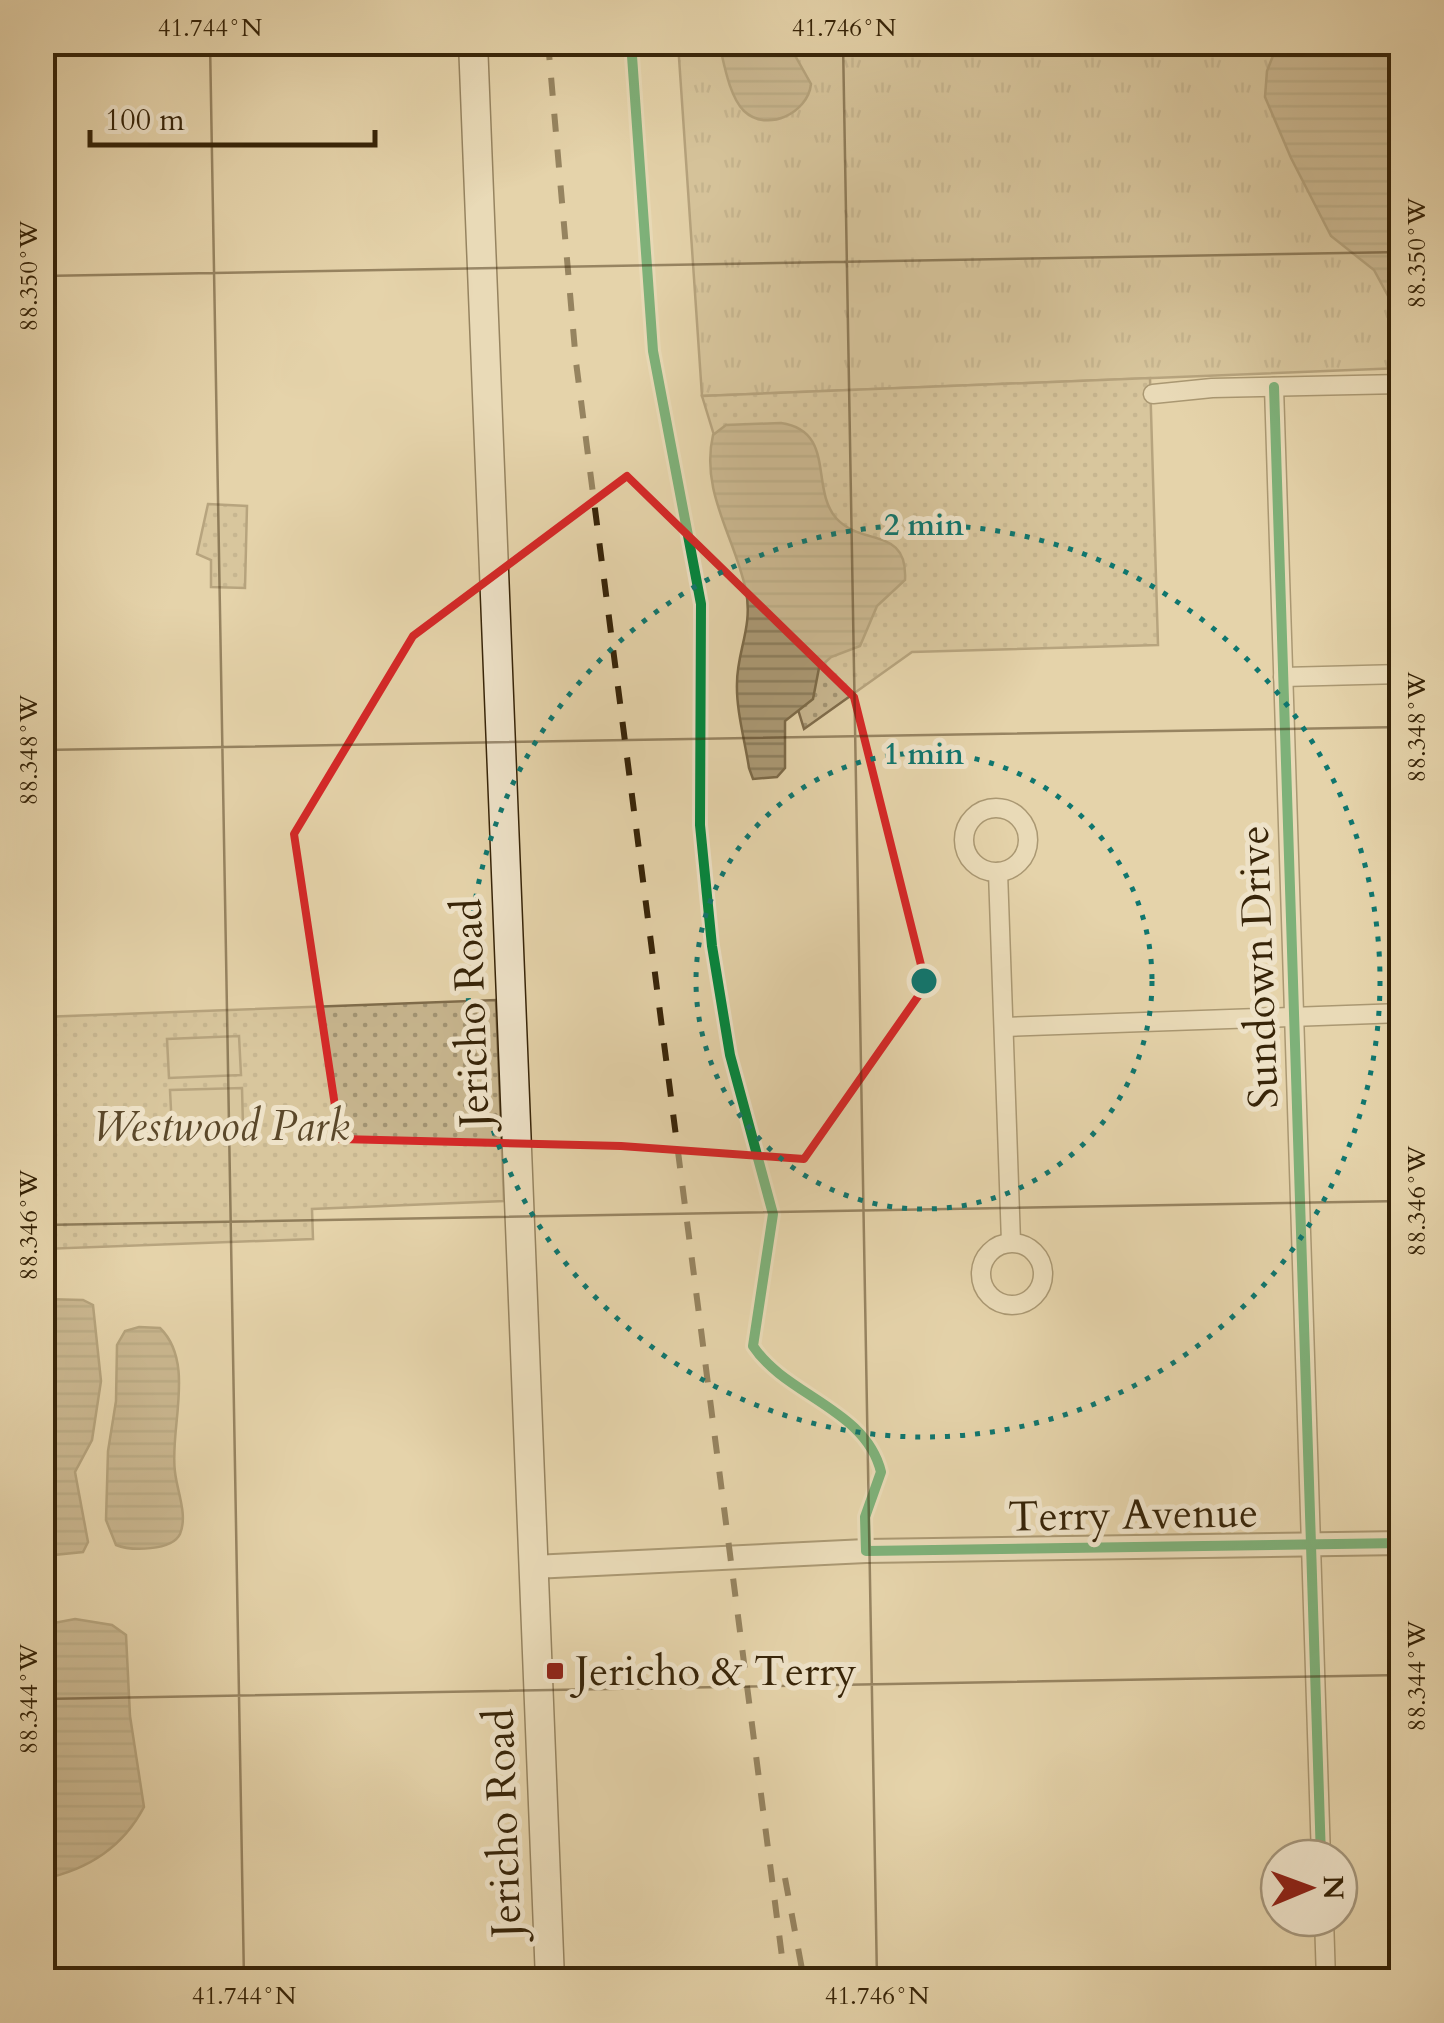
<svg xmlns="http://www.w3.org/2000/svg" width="1444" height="2023" viewBox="0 0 1444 2023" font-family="Cardo,serif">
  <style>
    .grass { fill: url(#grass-tufts); stroke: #7f6c4b; stroke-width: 2.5 }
    .park { fill: url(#park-dots); stroke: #7f6c4b; stroke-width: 2.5 }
    .garden { fill: #c7b58e; stroke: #7f6c4b; stroke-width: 2.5 }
    .water { fill: url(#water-rules); stroke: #7c6a48; stroke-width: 2.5 }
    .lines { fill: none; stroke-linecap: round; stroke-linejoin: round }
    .minor-casing { stroke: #625030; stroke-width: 21 }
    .tertiary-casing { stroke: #625030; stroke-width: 26 }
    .secondary-casing { stroke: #372408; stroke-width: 31 }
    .minor { stroke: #eee2c8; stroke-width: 18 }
    .tertiary { stroke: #eee2c8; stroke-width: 22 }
    .secondary { stroke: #eee2c8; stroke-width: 28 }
    .rail { stroke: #372408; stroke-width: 6; stroke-dasharray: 18 18; stroke-linecap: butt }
    .cycleway-casing { stroke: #eee2c8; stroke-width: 16 }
    .cycleway { stroke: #00873e; stroke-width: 10 }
    .marked { fill: none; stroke: #d62828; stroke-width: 8; stroke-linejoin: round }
    .ticks { fill: none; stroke: #372408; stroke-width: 2.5; stroke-opacity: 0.45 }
    .ring { fill: none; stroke: #0f766e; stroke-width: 5; stroke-dasharray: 5 10 }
    .poi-dot { fill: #8f2418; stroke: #eee2c8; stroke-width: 4 }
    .labels { text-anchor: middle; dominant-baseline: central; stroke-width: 10; stroke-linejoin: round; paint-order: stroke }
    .street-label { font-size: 42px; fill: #372408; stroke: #eee2c8 }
    .park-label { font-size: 42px; font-style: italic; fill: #5b482a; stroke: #eee2c8 }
    .poi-label { font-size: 42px; fill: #372408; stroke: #eee2c8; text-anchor: start }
    .centre { fill: #0f766e; stroke: #eee2c8; stroke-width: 5 }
    .ring-label { font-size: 30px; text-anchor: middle; font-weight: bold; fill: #0f766e; stroke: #eee2c8; stroke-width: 10; stroke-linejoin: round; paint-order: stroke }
    .neatline { fill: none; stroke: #372408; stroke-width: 4 }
    .ticks-label { font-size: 25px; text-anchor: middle; fill: #372408 }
  </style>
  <defs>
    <pattern id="grass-tufts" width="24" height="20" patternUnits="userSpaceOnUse" patternTransform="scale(2.5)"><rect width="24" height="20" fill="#c7b58e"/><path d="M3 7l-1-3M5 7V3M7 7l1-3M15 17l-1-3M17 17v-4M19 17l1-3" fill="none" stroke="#a29372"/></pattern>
    <pattern id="park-dots" width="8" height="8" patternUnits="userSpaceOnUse" patternTransform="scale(2.5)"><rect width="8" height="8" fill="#c7b58e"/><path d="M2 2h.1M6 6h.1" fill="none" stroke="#a29372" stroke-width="1.8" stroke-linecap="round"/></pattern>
    <pattern id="water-rules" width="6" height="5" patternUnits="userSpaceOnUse" patternTransform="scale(2.5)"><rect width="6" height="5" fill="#aa9873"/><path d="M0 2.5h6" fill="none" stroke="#8b7c5c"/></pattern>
  </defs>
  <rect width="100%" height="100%" fill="#e5d3aa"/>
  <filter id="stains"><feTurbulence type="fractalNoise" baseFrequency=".002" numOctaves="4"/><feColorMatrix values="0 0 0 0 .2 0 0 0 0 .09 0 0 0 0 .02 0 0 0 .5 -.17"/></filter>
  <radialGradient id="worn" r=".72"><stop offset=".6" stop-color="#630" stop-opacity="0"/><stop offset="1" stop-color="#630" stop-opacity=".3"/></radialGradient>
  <path class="grass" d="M 678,43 L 1401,43 L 1401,368 L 702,396 Z"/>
  <g class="park">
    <path d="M 1150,378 L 1158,645 L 912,652 L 804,729 L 702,396 Z"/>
    <path d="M 208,504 L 247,506 L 245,588 L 211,587 L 211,560 L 197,554 Z"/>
    <path d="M 496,1000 L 504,1201 L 312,1209 L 313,1239 L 43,1249 L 42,1017 Z"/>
  </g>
  <g class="garden">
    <path d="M 239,1036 L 241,1075 L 169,1078 L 167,1039 Z"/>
    <path d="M 242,1088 L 243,1127 L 172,1130 L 170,1090 Z"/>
  </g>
  <g class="water">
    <path d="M 719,43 L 788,43 L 811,84 C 808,113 767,133 744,111 C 729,96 724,63 719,43 Z"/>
    <path d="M 1278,43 L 1386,43 L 1401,91 L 1401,320 L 1374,270 L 1331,236 L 1291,158 L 1265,97 L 1267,71 Z"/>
    <path d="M 781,423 C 836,431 810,488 836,518 C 862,547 908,526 905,580 L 877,606 L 860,646 L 831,657 L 819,668 L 813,699 L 785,721 L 785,768 L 777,777 L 753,779 L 749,768 C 745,741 736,710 737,683 C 737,651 753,627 746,591 C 735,537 700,492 713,435 L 726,425 Z"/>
    <path d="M 43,1299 L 83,1300 L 93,1305 L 101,1381 L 92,1440 L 75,1472 L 88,1542 L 83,1552 L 43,1556 Z"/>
    <path d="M 139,1327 L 160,1328 C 196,1363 169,1429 175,1472 C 177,1491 188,1515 180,1534 C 172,1551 131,1551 116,1545 L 106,1520 L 108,1451 L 116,1401 L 117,1345 L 125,1331 Z"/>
    <path d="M 75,1619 L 112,1625 L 126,1635 L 130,1716 L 144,1807 C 123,1847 87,1870 43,1879 L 43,1625 Z"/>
  </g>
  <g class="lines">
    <defs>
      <g id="minor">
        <path d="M 1274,387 L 1321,1858"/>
        <path d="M 1153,394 L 1212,388 L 1402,384"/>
        <path d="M 1283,677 L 1402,674"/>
        <circle cx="996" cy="840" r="32"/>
        <path d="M 998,872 L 1011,1242"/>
        <path d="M 1004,1027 L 1402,1013"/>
        <circle cx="1012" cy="1274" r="31"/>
        <path d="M 1324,1918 L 1326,1980"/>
      </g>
      <path id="tertiary" d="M 533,1567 L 866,1551 L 1402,1543"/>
      <path id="secondary" d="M 473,42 L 550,1980"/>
    </defs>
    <use href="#minor" class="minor-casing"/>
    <use href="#tertiary" class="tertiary-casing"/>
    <use href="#secondary" class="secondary-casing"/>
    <use href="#minor" class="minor"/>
    <use href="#tertiary" class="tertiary"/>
    <use href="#secondary" class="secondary"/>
    <g class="rail">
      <path d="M 548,42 L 576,362 L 785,1980"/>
      <path d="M 785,1878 L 804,1980"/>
    </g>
    <defs>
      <g id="cycleway">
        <path d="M 631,42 L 653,351 L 701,604 L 700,825 L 712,946 L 730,1055 L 773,1214 L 753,1346 C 786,1396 866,1409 881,1472 L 865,1517 L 866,1551 L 1402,1543"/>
        <path d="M 1274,387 L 1321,1858"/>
      </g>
    </defs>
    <use href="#cycleway" class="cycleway-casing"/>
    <use href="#cycleway" class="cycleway"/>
  </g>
  <path d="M0 0H1444V2023H0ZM 627,476 L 854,697 L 926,985 L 804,1159 L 621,1146 L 340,1139 L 294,834 L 413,636 Z" fill="#e5d3aa" fill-opacity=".55" fill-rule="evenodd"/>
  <path class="marked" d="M 627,476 L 854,697 L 926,985 L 804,1159 L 621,1146 L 340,1139 L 294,834 L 413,636 Z"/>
  <path class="ticks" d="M 210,42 L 244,1980M 843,42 L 877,1980M 42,276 L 1402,252M 42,750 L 1402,727M 42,1225 L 1402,1201M 42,1699 L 1402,1675"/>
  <g class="ring">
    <circle cx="924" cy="981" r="228"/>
    <circle cx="924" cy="981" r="456"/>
  </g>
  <rect class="poi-dot" x="545" y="1661" width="20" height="20" rx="5"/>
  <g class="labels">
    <g class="street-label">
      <text transform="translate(1259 967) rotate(-92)">Sundown Drive</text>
      <text transform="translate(471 1013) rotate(-92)">Jericho Road</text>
      <text transform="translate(1133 1515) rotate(-1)">Terry Avenue</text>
      <text transform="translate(503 1823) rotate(-92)">Jericho Road</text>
    </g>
    <g class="park-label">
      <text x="221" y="1126">Westwood Park</text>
    </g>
    <g class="poi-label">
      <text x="575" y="1671">Jericho &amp; Terry</text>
    </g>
  </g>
  <circle cx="924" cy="981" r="15" class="centre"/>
  <g class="ring-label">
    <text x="924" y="535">2 min</text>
    <text x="924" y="764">1 min</text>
  </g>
  <rect width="1444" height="2023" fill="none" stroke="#e5d3aa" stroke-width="110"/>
  <g transform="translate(1309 1888) rotate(89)"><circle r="48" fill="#eee2c8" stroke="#a5967b" stroke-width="2.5"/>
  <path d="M0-8L18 38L0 25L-18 38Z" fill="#8f2418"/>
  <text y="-15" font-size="28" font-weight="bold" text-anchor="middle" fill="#372408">N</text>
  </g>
  <path d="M90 130v15h285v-15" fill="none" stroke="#372408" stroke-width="5"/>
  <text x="105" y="130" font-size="30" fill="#372408" stroke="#eee2c8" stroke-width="8" paint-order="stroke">100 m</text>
  <rect x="55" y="55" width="1334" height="1913" class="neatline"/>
  <g class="ticks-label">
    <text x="210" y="36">41.744°N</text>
    <text x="844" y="36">41.746°N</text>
    <text transform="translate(1416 253) rotate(-90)" y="9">88.350°W</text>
    <text transform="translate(28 276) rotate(-90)" y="9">88.350°W</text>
    <text transform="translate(1416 727) rotate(-90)" y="9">88.348°W</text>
    <text transform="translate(28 750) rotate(-90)" y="9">88.348°W</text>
    <text transform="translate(1416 1201) rotate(-90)" y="9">88.346°W</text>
    <text transform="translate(28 1225) rotate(-90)" y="9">88.346°W</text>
    <text transform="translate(1416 1676) rotate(-90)" y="9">88.344°W</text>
    <text transform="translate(28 1699) rotate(-90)" y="9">88.344°W</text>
    <text x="244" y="2004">41.744°N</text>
    <text x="877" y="2004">41.746°N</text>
  </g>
  <rect width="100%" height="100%" filter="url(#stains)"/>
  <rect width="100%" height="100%" fill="url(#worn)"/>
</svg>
